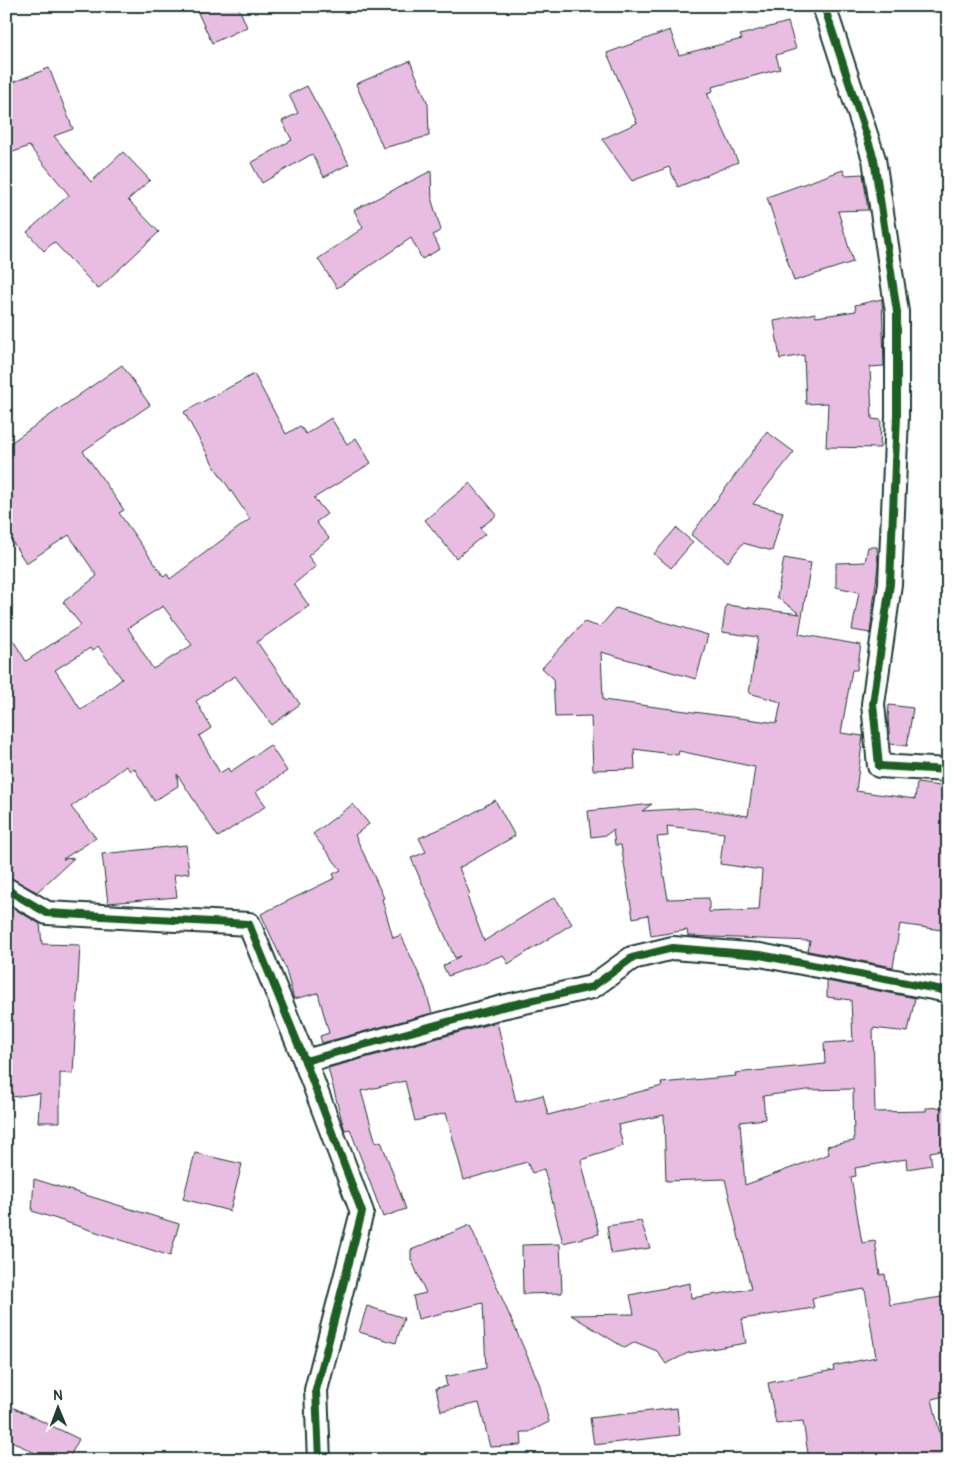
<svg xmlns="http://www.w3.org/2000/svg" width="954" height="1466" viewBox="0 0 954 1466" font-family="Pangolin,sans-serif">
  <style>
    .building { fill: #e9bde2; stroke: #1f3d34; fill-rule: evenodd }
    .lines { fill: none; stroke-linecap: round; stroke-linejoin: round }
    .minor-casing { stroke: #1f3d34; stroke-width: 26 }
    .minor { stroke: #fff; stroke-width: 22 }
    .cycleway-casing { stroke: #fff; stroke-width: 11 }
    .cycleway { stroke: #1b5e20; stroke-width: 8 }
  </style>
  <rect width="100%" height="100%" fill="#fff"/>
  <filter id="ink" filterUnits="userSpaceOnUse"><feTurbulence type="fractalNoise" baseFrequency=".02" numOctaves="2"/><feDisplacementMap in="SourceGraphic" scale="10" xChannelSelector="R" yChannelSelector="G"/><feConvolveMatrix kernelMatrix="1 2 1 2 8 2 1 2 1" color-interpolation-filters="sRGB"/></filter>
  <g filter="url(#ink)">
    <g class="building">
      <path d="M 214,6 L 238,6 L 247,27 L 212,43 L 198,13 Z"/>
      <path d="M 788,22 L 796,49 L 776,55 L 780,69 L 712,87 L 713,91 L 707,93 L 738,162 L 678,187 L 669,167 L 632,181 L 602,139 L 637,123 L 607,53 L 670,30 L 679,55 L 742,39 L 740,35 Z"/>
      <path d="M 410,61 L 428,104 L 429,136 L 383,148 L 356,84 Z"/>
      <path d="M 49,68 L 73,129 L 54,136 L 91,182 L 123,152 L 150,180 L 128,200 L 159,232 L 98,289 L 54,242 L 44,251 L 27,232 L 69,195 L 29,146 L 6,155 L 6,85 Z"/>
      <path d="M 307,86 L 349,164 L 324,177 L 312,154 L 262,183 L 251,163 L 292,140 L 282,121 L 298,113 L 289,95 Z"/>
      <path d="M 843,170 L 845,175 L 863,174 L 868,210 L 838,211 L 853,262 L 794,281 L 767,197 Z"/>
      <path d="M 431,171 L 432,201 L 441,230 L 433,235 L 440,249 L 422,259 L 411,238 L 337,288 L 318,259 L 363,228 L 354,210 Z"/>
      <path d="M 882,299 L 884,366 L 870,367 L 872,419 L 881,420 L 880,448 L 826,447 L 828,403 L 806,404 L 804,355 L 780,359 L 774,321 L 815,313 L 816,317 L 856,311 L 855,305 Z"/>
      <path d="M 122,365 L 150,405 L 83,451 L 124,510 L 119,513 L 164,577 L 167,574 L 170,579 L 250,519 L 214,466 L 184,412 L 254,374 L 286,434 L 300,426 L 306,434 L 331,418 L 347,444 L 356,438 L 371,463 L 314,498 L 327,514 L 316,522 L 329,538 L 308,556 L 316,566 L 294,584 L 309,606 L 257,642 L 300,704 L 272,725 L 235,676 L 196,701 L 211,728 L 199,736 L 220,773 L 228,768 L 230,772 L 270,745 L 287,771 L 256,792 L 266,806 L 218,837 L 177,774 L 178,786 L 154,801 L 134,768 L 130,771 L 126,766 L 71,807 L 96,838 L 63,859 L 74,858 L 37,892 L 6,876 L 6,629 L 26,661 L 81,625 L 63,602 L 97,576 L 69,535 L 26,563 L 6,532 L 6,446 ZM 163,606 L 192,645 L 153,669 L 128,628 ZM 98,646 L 122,679 L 81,710 L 55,670 L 90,648 L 92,651 Z"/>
      <path d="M 767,432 L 794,452 L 753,504 L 783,512 L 772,551 L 743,543 L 728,562 L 691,535 Z"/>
      <path d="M 470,483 L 497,515 L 480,528 L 485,534 L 456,558 L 425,520 Z"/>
      <path d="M 676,528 L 693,542 L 671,568 L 654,554 Z"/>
      <path d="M 868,547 L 877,547 L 878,565 L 870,633 L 852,630 L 859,592 L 836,587 L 836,563 L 865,562 Z"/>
      <path d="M 784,558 L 811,563 L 799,634 L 861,645 L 857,670 L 852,670 L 841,733 L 863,736 L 856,791 L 915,799 L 917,783 L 948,787 L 948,931 L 900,924 L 893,967 L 808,951 L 810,941 L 688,936 L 687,930 L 651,936 L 648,915 L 633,918 L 621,845 L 615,845 L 613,830 L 606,835 L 591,837 L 588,811 L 652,804 L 642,811 L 694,808 L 748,816 L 755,767 L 679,751 L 678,755 L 634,749 L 635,769 L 593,770 L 591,716 L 555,717 L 553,678 L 542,668 L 584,622 L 600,627 L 616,608 L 708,635 L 696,679 L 601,652 L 603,700 L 777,723 L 781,702 L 749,693 L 758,637 L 722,632 L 726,605 L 800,614 L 777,597 ZM 667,826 L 724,833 L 720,864 L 762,870 L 759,910 L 709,912 L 709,898 L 668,899 L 657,837 L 668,836 Z"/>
      <path d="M 889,705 L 913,708 L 907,746 L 890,744 L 888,718 Z"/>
      <path d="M 495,800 L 515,836 L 459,868 L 470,894 L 467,896 L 484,941 L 555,897 L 572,924 L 508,964 L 503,955 L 448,976 L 443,966 L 460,956 L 455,958 L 411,858 L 426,852 L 419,838 L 461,820 Z"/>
      <path d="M 353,804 L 369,824 L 355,835 L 384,898 L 382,899 L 393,938 L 401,935 L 425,988 L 432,1013 L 322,1043 L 320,1036 L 329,1033 L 318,993 L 294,999 L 285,967 L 261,914 L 335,878 L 333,874 L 341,870 L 313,834 Z"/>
      <path d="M 186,845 L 189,873 L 174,875 L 177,897 L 108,903 L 102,854 Z"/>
      <path d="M 6,904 L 40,924 L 42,944 L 80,945 L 73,1074 L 60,1073 L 60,1122 L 38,1122 L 40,1093 L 6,1098 Z"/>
      <path d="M 827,981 L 915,998 L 908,1032 L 873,1028 L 875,1112 L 926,1111 L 926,1108 L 948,1107 L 948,1149 L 930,1152 L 932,1165 L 907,1169 L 906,1159 L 855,1168 L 856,1176 L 851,1177 L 862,1243 L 875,1241 L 880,1275 L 885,1274 L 890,1305 L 948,1296 L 948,1395 L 932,1399 L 946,1460 L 809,1460 L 803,1421 L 776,1424 L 768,1383 L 834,1370 L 833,1366 L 876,1357 L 865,1289 L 812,1298 L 814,1308 L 742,1319 L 746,1343 L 688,1353 L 666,1364 L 657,1351 L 635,1342 L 625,1348 L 571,1315 L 634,1314 L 630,1295 L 690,1283 L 691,1298 L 751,1289 L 725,1179 L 666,1181 L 664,1115 L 618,1125 L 623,1146 L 581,1160 L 599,1234 L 563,1243 L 544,1169 L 532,1173 L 527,1162 L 464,1180 L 446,1113 L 415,1121 L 405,1081 L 361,1091 L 376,1143 L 381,1141 L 406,1209 L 383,1217 L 350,1129 L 345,1130 L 342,1121 L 328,1068 L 497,1022 L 516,1102 L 543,1095 L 548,1115 L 662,1086 L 661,1083 L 736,1076 L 735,1073 L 825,1064 L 824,1043 L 853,1041 L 851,1000 L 827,997 ZM 853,1089 L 854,1141 L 827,1146 L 829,1154 L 745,1185 L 740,1122 L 765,1119 L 763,1096 L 807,1090 Z"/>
      <path d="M 195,1153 L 242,1164 L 230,1211 L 183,1199 Z"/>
      <path d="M 34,1179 L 179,1224 L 170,1256 L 32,1211 Z"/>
      <path d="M 641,1221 L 650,1248 L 611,1254 L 607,1226 Z"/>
      <path d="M 470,1225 L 539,1383 L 549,1422 L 529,1432 L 521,1432 L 522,1445 L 490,1447 L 479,1403 L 441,1411 L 436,1388 L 447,1386 L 445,1377 L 486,1368 L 483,1303 L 418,1319 L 413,1296 L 426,1293 L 411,1259 L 411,1250 Z"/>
      <path d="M 560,1244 L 562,1293 L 523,1294 L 522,1245 Z"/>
      <path d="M 367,1306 L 404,1318 L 396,1343 L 359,1332 Z"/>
      <path d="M 6,1404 L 79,1439 L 68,1460 L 48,1460 L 6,1438 Z"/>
      <path d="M 677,1408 L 680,1435 L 594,1445 L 590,1418 Z"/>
    </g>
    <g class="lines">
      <defs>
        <g id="minor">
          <path d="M 824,6 L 874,159 L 897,312 L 897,416 L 890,584 L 873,704 L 879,766 L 948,770"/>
          <path d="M 6,889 L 47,913 L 249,924 L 305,1061 L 362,1212 L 316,1390 L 319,1460"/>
          <path d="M 305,1061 L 502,1007 L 592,987 L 632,958 L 673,948 L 760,955 L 948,991"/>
        </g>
      </defs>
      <use href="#minor" class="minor-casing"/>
      <use href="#minor" class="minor"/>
      <defs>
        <g id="cycleway">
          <path d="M 824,6 L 874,159 L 897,312 L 897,416 L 890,584 L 873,704 L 879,766 L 948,770"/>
          <path d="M 6,889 L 47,913 L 249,924 L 305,1061 L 362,1212 L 316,1390 L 319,1460"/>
          <path d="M 305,1061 L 502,1007 L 592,987 L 632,958 L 673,948 L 760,955 L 948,991"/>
        </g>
      </defs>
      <use href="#cycleway" class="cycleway-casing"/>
      <use href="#cycleway" class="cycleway"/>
    </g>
  </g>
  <rect width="954" height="1466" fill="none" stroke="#fff" stroke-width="25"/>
  <rect x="12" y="12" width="929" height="1441" fill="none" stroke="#1f3d34" stroke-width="2" filter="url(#ink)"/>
  <g transform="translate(58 1408) rotate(359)" stroke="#ffffff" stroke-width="4" paint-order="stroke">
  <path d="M0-4L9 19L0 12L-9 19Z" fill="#1f3d34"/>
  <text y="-8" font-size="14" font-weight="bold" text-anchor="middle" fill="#1f3d34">N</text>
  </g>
</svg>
